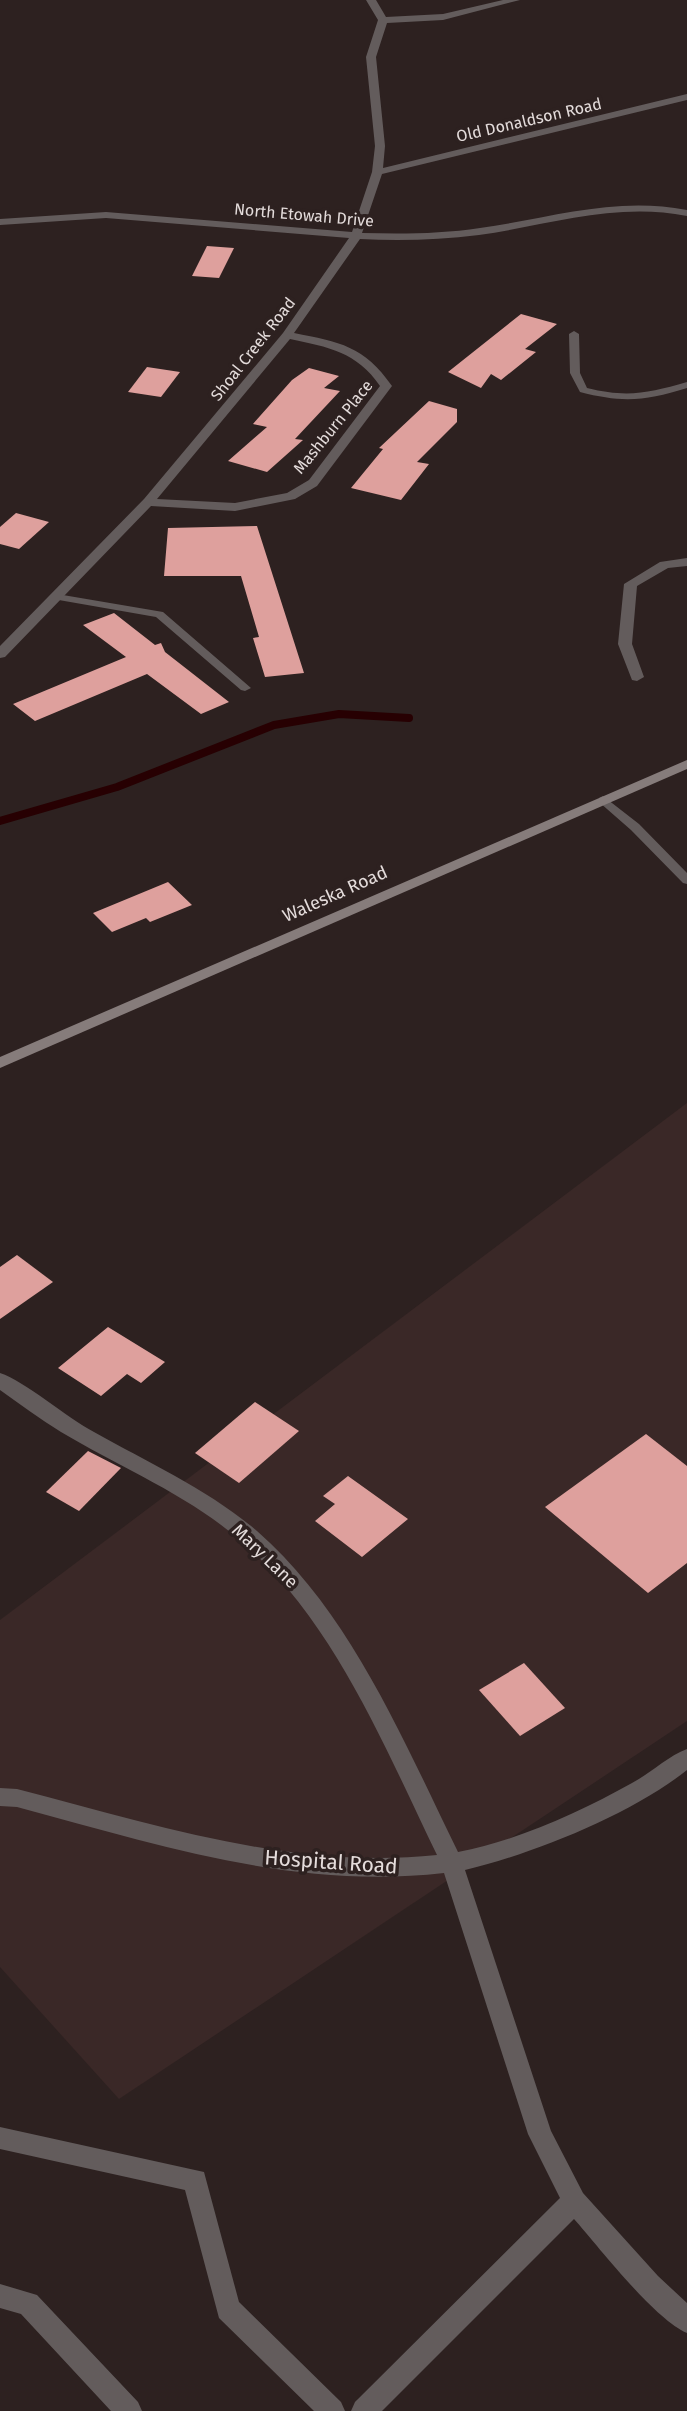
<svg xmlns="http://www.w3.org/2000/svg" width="687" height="2411" viewBox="0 0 687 2411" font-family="'Fira Sans',sans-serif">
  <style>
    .built { fill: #3a2827 }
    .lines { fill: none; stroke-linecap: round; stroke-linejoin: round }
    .stream { stroke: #270002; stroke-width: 8 }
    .building { fill: #dea09d }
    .lane { fill: #635c5c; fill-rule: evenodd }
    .street { fill: #635c5c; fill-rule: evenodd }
    .secondary { fill: #867c7b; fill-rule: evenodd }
    .labels { text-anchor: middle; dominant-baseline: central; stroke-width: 7; stroke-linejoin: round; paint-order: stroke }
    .far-street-label { font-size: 16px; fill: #e4dcdb; stroke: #2d2120 }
    .street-label { font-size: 18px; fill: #e4dcdb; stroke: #2d2120 }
    .near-street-label { font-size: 21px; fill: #e4dcdb; stroke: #2d2120 }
  </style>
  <rect width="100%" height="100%" fill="#2d2120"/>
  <path class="built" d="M 687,1103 L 687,1721 L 119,2099 L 0,1967 L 0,1620 Z"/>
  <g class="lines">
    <path class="stream" d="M 0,821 L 117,787 L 274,725 L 339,714 L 409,718"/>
  </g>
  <g class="building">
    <path d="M 207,246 L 234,248 L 219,278 L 192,276 Z"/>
    <path d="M 521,314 L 557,324 L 525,349 L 536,352 L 501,380 L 491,374 L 481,388 L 448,372 Z"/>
    <path d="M 147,367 L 180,372 L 161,397 L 128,392 Z"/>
    <path d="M 309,368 L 339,376 L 324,388 L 340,391 L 295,439 L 303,440 L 267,472 L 228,461 L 267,427 L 253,424 L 292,380 Z"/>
    <path d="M 429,401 L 457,409 L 457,422 L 417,462 L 429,464 L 401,500 L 351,488 L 383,449 L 379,448 Z"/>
    <path d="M 16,513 L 49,522 L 19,549 L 0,544 L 0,527 Z"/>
    <path d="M 257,526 L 304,673 L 265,677 L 253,638 L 259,637 L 241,576 L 164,576 L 168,528 Z"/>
    <path d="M 114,613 L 155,645 L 161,643 L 165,652 L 229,702 L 201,714 L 147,674 L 35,721 L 13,704 L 126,657 L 83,625 Z"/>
    <path d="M 168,882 L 192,905 L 150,922 L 146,918 L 112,932 L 93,913 Z"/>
    <path d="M 17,1255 L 53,1282 L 0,1319 L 0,1267 Z"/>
    <path d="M 108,1327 L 165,1362 L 141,1383 L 127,1374 L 101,1396 L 58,1368 Z"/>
    <path d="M 255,1402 L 299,1431 L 239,1483 L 195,1453 Z"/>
    <path d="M 646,1434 L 687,1466 L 687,1563 L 648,1593 L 545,1507 Z"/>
    <path d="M 88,1451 L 121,1468 L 79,1511 L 46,1492 Z"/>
    <path d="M 348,1476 L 408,1519 L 362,1557 L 315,1521 L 335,1504 L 323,1496 Z"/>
    <path d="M 524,1663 L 565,1708 L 520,1736 L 479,1690 Z"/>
  </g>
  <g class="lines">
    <g class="lane">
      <path d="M 574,331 L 579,334 L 580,373 L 587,388 C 627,398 649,393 687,382 L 687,388 C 646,401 622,403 580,392 L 570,373 L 569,334 Z"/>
      <path d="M 57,594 L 163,612 L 251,688 L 245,691 L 241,690 L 156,617 L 53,599 L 53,595 Z"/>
      <path d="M 603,796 L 639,824 L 687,873 L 687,884 L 683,883 L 631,830 L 599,802 L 599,798 Z"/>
    </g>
    <g class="street">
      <path d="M 366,0 L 376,0 L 386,17 L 443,14 L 503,0 L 520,0 L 443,20 L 387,23 L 376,57 L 385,146 L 383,168 L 687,94 L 687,100 L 382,174 L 362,233 C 401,234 441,234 480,228 C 551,218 615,196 687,210 L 687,216 C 615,202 550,225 479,235 C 439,240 399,241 360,239 L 294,333 C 340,342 364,346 392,386 L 317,486 L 295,499 L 235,511 L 151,506 L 5,657 L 0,658 L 0,646 L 144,499 L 283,333 L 349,238 L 106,218 L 0,225 L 0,219 L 106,212 L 352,232 L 372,172 L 375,146 L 366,57 L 378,20 ZM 290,339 C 328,347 357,352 380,386 L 309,480 L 287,493 L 235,503 L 157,499 Z"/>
      <path d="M 687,558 L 687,566 L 668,568 L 637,586 L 632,644 L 644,677 L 637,681 L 632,680 L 618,644 L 624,584 L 660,562 Z"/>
      <path d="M 0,1373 C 25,1381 67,1418 94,1432 C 149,1463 209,1490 257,1531 C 351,1613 404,1742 458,1852 C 519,1840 578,1813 632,1783 C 651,1773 668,1756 687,1749 L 687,1770 C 632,1814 533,1854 465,1870 L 551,2131 L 583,2193 L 658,2276 L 687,2303 L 687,2333 C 654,2319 599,2247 574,2219 L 382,2411 L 351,2411 L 355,2402 L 560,2198 L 528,2134 L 444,1873 C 294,1890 160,1845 17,1807 L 0,1806 L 0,1788 L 17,1789 C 155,1825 293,1870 437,1855 C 385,1748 334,1621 242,1542 C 189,1495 121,1468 61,1432 C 40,1419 20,1404 0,1390 Z"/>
      <path d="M 0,2127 L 204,2172 L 239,2302 L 341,2402 L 345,2411 L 314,2411 L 219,2318 L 185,2190 L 0,2149 Z"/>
      <path d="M 0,2284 L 37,2295 L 138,2402 L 142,2411 L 111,2411 L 21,2314 L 0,2308 Z"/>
    </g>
    <path class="secondary" d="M 687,760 L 687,769 L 0,1068 L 0,1057 Z"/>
  </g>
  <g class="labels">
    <g class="far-street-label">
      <text transform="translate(529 120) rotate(-13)">Old Donaldson Road</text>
      <text transform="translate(304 215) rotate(5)">North Etowah Drive</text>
      <text transform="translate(253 349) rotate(-52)">Shoal Creek Road</text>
      <text transform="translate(333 427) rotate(-51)">Mashburn Place</text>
    </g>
    <g class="street-label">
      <text transform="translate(335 894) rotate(-24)">Waleska Road</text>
      <text transform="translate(265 1556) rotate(44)">Mary Lane</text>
    </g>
    <g class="near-street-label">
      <text transform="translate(331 1862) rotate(4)">Hospital Road</text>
    </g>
  </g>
</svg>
